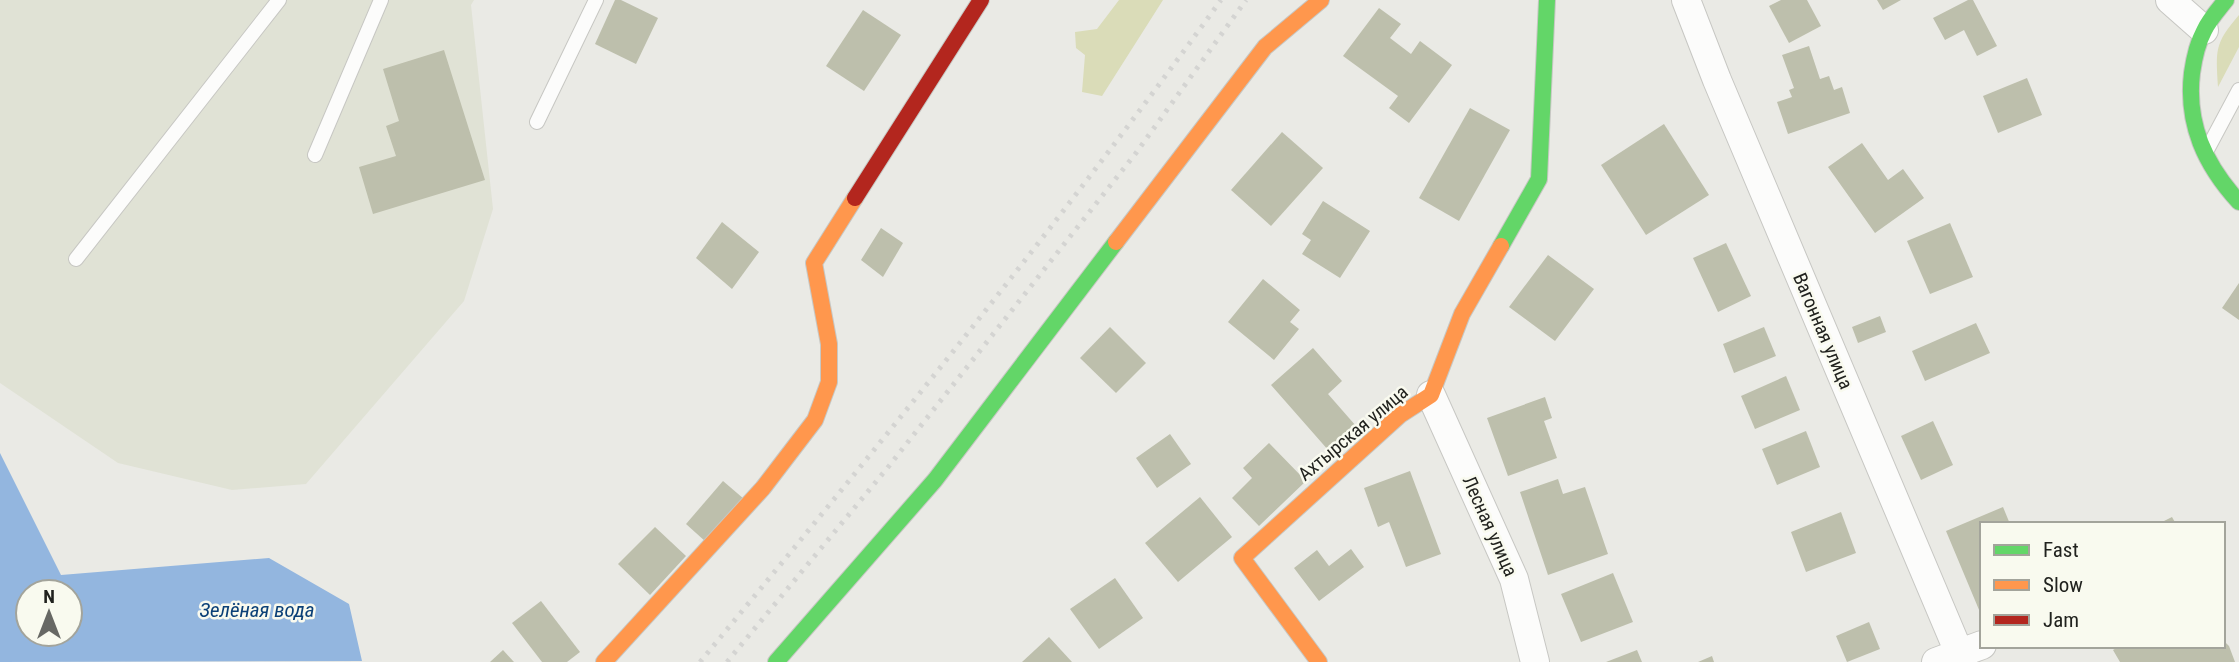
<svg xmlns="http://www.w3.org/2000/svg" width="2239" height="662" viewBox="0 0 2239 662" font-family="'Roboto Condensed',sans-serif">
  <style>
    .built { fill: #e0e2d5 }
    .green { fill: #dadcb8 }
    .water { fill: #93b6df; fill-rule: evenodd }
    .building { fill: #bdbfac }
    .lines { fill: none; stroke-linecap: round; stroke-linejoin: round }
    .lane-casing { stroke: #c7c7c3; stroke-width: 16 }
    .street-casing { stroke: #c7c7c3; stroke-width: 30 }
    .fast-casing { stroke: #c7c7c3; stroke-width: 18 }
    .slow-casing { stroke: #c7c7c3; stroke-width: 18 }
    .jam-casing { stroke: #c7c7c3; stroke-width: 18 }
    .lane { stroke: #fcfcfb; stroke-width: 14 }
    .street { stroke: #fcfcfb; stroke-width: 28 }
    .fast { stroke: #63d668; stroke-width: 16 }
    .slow { stroke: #ff974d; stroke-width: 16 }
    .jam { stroke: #b3261e; stroke-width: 16 }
    .rail { stroke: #d4d4d2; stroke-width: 5; stroke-dasharray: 3.5 7; stroke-linecap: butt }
    .labels { text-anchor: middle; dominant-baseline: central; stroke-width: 5; stroke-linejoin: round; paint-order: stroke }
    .street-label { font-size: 19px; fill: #21221e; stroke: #f9faef }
    .water-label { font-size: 21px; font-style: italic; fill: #0b4077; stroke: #f9faef }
  </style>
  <rect width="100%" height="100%" fill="#eaeae5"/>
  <path class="built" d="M 0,0 L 474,0 L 471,5 L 493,209 L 464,301 L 306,484 L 232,490 L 118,463 L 0,383 Z"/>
  <g class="green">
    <path d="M 1119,0 L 1163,0 L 1102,96 L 1082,92 L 1085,55 L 1076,48 L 1075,32 L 1097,29 Z"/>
    <path d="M 2239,15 L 2239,47 L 2218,87 C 2216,50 2214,44 2239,15 Z"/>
  </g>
  <path class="water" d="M 0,453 L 61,575 L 269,558 L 349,604 L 362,661 L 0,662 ZM 28,592 L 70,592 L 70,634 L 28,634 Z"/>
  <g class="building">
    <path d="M 615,0 L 621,0 L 658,18 L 636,64 L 595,44 Z"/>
    <path d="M 1781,0 L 1807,0 L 1821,26 L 1789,43 L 1769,6 Z"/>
    <path d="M 1877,0 L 1901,0 L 1883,10 Z"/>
    <path d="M 1968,0 L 1973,0 L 1997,46 L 1977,56 L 1964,30 L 1945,40 L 1933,18 Z"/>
    <path d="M 1379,8 L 1401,24 L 1390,38 L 1411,54 L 1420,41 L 1452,65 L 1409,123 L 1389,108 L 1398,96 L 1343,56 Z"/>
    <path d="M 863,10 L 901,35 L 864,91 L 826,66 Z"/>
    <path d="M 1809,46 L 1820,79 L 1829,76 L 1834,90 L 1842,87 L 1850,113 L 1788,134 L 1777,102 L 1792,97 L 1789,90 L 1794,88 L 1782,55 Z"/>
    <path d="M 444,50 L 485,180 L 373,214 L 359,167 L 396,156 L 386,126 L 399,121 L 383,69 Z"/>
    <path d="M 2027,78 L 2042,115 L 1998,133 L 1983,96 Z"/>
    <path d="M 1470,108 L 1510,130 L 1459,221 L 1419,198 Z"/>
    <path d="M 1664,124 L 1709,195 L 1646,235 L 1601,165 Z"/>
    <path d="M 1282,132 L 1323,168 L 1271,226 L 1231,190 Z"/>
    <path d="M 1862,143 L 1888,180 L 1903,169 L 1924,198 L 1875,233 L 1828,167 Z"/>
    <path d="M 1323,201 L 1370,231 L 1340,278 L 1302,254 L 1311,240 L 1302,234 Z"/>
    <path d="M 722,222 L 759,252 L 732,289 L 696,258 Z"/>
    <path d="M 1950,223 L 1973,277 L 1930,294 L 1907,241 Z"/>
    <path d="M 881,228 L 903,243 L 883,277 L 861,260 Z"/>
    <path d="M 1726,243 L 1751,296 L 1718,312 L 1693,258 Z"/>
    <path d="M 1548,255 L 1594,289 L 1555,341 L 1509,307 Z"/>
    <path d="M 1263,279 L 1300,310 L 1290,322 L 1299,329 L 1274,360 L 1228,322 Z"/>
    <path d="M 2239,283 L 2239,320 L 2222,308 Z"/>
    <path d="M 1880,316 L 1886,332 L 1858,343 L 1852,327 Z"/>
    <path d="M 1976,323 L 1990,353 L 1925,381 L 1912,351 Z"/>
    <path d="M 1110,327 L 1146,363 L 1116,393 L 1080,358 Z"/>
    <path d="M 1764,327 L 1776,356 L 1734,373 L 1723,344 Z"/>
    <path d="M 1313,348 L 1342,381 L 1328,394 L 1356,426 L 1329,451 L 1271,385 Z"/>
    <path d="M 1786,376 L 1800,410 L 1755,429 L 1741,396 Z"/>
    <path d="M 1545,397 L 1552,418 L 1544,421 L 1557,458 L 1508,476 L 1487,418 Z"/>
    <path d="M 1933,421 L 1953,465 L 1921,480 L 1901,436 Z"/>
    <path d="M 1806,431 L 1820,467 L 1777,485 L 1762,449 Z"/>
    <path d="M 1170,434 L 1191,464 L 1157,488 L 1136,458 Z"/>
    <path d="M 1269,443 L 1306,481 L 1259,526 L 1232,498 L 1252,478 L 1243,468 Z"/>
    <path d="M 1410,471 L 1441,554 L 1406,567 L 1389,522 L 1378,527 L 1364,488 Z"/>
    <path d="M 1558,479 L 1563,494 L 1585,487 L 1608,554 L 1548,575 L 1520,492 Z"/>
    <path d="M 723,481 L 744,499 L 706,542 L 686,524 Z"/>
    <path d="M 1200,497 L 1232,537 L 1178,582 L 1145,543 Z"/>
    <path d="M 2003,507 L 2010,524 L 1982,524 L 1982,617 L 1946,531 Z"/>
    <path d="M 1841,512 L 1856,553 L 1806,572 L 1791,532 Z"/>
    <path d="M 2172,517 L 2176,524 L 2158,524 Z"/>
    <path d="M 655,527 L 686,556 L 650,595 L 618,564 Z"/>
    <path d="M 1351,549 L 1364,567 L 1319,601 L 1294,568 L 1317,550 L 1329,566 Z"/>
    <path d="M 1613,573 L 1633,622 L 1581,642 L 1561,594 Z"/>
    <path d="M 1115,578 L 1143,618 L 1099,649 L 1070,609 Z"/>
    <path d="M 541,601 L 580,652 L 567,662 L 542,662 L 512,623 Z"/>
    <path d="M 1869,622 L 1880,649 L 1847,662 L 1836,636 Z"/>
    <path d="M 1049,637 L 1072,662 L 1022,662 Z"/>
    <path d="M 2223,640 L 2229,646 L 2235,662 L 2120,662 L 2113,650 L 2120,646 L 2223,646 Z"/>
    <path d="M 503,650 L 514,662 L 490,662 Z"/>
    <path d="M 1637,650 L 1642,662 L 1606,662 Z"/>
    <path d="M 1712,656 L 1714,662 L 1698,662 Z"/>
  </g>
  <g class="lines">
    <defs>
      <g id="lane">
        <path d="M 537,122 L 596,0"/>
        <path d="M 2208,148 L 2239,90"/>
        <path d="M 315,155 L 381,0"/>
        <path d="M 76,259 L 279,0"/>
      </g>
      <g id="street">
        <path d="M 1686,0 L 1717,80 L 1963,662"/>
        <path d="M 2170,0 L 2204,30"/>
        <path d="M 1431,395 L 1514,579 L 1535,662"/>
        <path d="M 1936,662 L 1982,645"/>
      </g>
      <g id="fast">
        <path d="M 2226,0 C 2218,10 2209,20 2204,31 C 2197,44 2194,59 2192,73 C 2186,124 2205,165 2239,202"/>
        <path d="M 1501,246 L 1539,179 L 1547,0"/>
        <path d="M 776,662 L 935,480 L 1116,242"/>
      </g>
      <g id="slow">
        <path d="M 1116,242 L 1265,47 L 1321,0"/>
        <path d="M 604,662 L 763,488 L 815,420 L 829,382 L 829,344 L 814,263 L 855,198"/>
        <path d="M 1319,662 L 1242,558 L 1400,415 L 1431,395 L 1462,314 L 1501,246"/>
      </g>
      <path id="jam" d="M 855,198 L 981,0"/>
    </defs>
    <use href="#lane" class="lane-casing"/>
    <use href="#street" class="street-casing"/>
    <use href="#fast" class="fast-casing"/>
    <use href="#slow" class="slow-casing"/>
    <use href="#jam" class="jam-casing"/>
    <use href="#lane" class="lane"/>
    <use href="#street" class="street"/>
    <use href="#fast" class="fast"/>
    <use href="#slow" class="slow"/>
    <use href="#jam" class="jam"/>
    <g class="rail">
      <path d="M 700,662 C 879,446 1056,228 1221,0"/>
      <path d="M 727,662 L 889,466 L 1136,153 L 1246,0"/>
    </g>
  </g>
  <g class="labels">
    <g class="street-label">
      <text transform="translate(1823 331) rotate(67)">Вагонная улица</text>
      <text transform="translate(1353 433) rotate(-40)">Ахтырская улица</text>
      <text transform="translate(1490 526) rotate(66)">Лесная улица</text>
    </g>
    <g class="water-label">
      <text x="257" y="610">Зелёная вода</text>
    </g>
  </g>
  <rect x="1980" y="522" width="245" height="126" fill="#f9faef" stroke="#a3a49b" stroke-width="2"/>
  <rect x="1994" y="545" width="35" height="10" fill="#63d668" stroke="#a3a49b" stroke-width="2"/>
  <text x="2043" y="557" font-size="21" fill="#21221e">Fast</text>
  <rect x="1994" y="580" width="35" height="10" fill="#ff974d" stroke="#a3a49b" stroke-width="2"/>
  <text x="2043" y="592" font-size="21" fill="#21221e">Slow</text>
  <rect x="1994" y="615" width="35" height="10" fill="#b3261e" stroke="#a3a49b" stroke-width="2"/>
  <text x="2043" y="627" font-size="21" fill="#21221e">Jam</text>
  <g transform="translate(49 613)"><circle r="33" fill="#f9faef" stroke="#a3a49b" stroke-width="2"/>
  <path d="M0-5L12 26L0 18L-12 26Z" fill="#676864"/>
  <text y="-10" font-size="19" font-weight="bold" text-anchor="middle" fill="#21221e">N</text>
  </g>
</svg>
